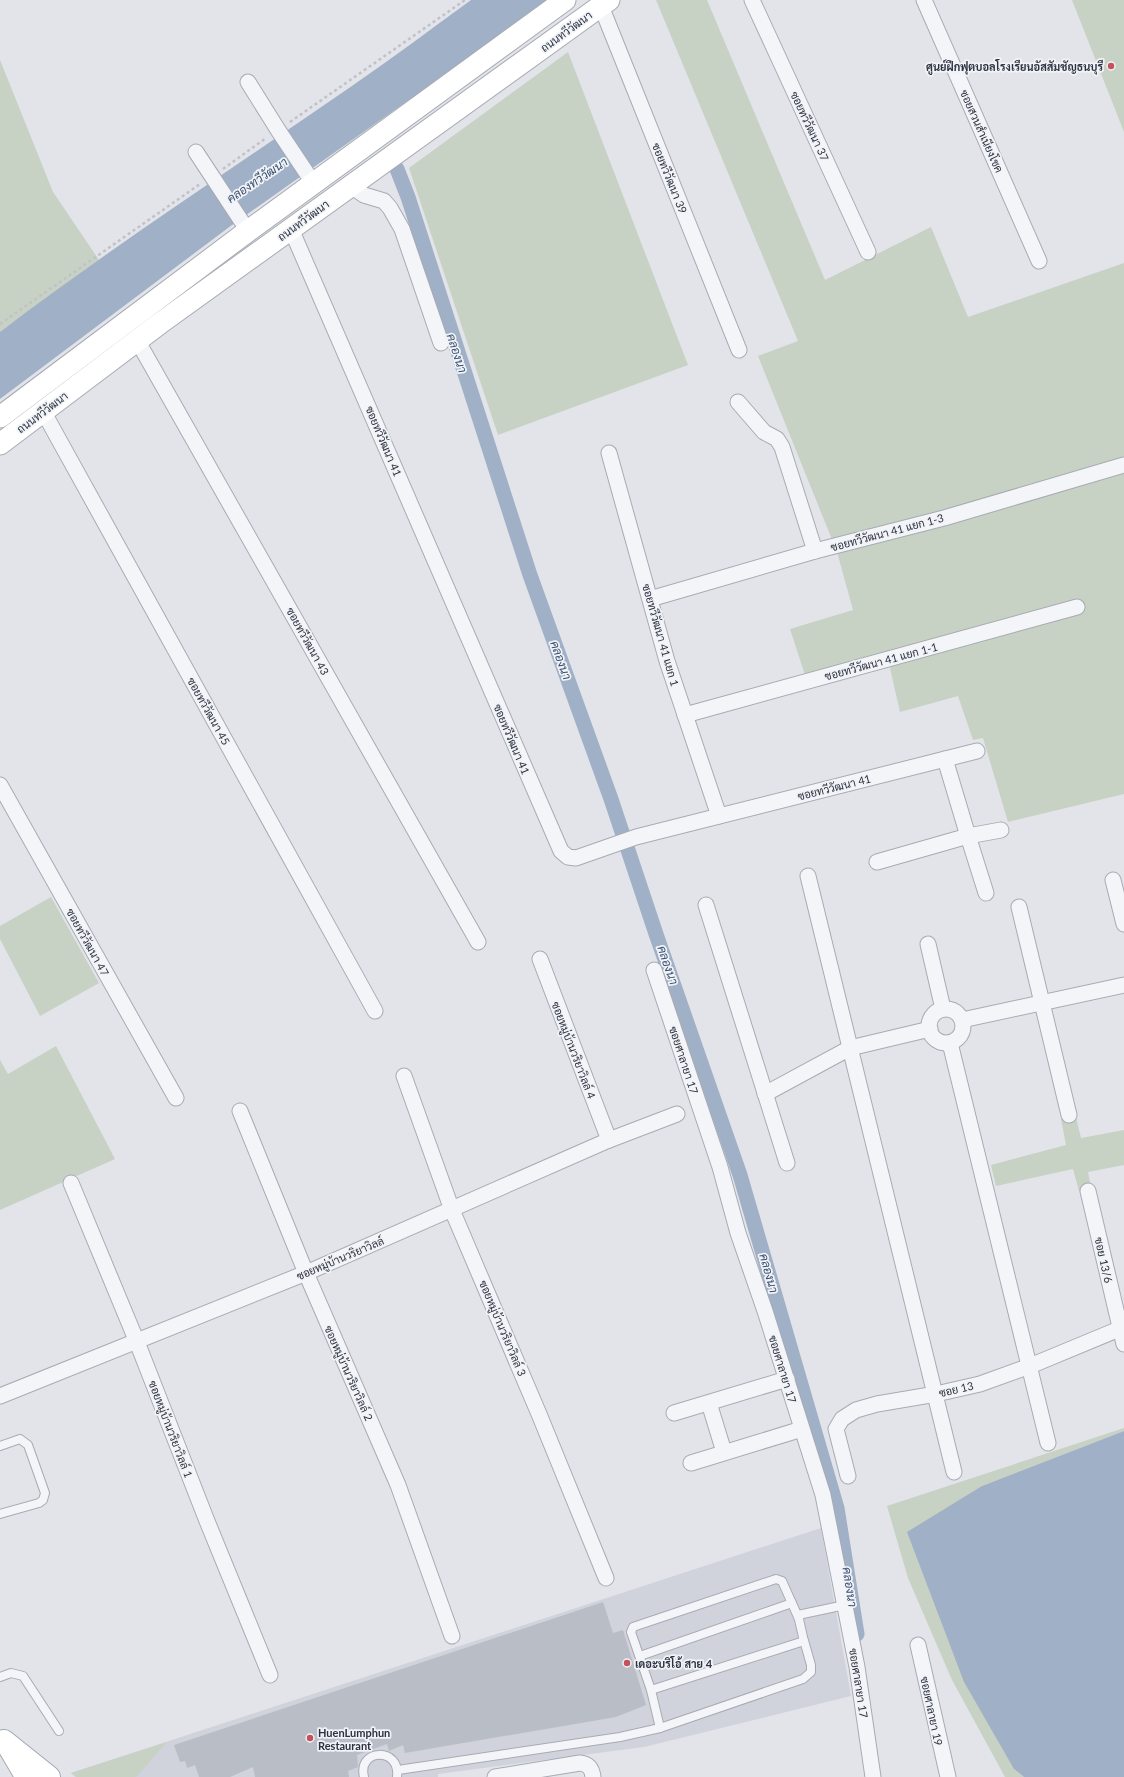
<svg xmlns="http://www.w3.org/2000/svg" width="1124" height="1777" viewBox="0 0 1124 1777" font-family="Lato,Sarabun,sans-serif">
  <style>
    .built { fill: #d0d3db }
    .green { fill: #c7d2c4 }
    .water { fill: #a0b0c6 }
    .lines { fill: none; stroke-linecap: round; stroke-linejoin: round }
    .canal { stroke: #a0b0c6; stroke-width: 15 }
    .building { fill: #b9bdc6 }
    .service-casing { stroke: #a7abb3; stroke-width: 10 }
    .minor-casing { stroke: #a7abb3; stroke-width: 17 }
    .secondary-casing { stroke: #a7abb3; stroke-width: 23 }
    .primary-casing { stroke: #a2a8b4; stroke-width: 24 }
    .path { stroke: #c0c2c8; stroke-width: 2.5; stroke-dasharray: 3 3; stroke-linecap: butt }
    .service { stroke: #f4f5f8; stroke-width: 8 }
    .minor { stroke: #f4f5f8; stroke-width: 15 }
    .secondary { stroke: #fff; stroke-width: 21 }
    .primary { stroke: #fff; stroke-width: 22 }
    .poi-dot { fill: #c4515c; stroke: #f1f3f7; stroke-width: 1.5 }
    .labels { text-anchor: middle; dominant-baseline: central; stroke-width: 3.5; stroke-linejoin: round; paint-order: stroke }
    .street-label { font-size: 11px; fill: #2b3240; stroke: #f1f3f7 }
    .poi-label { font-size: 11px; font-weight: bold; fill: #2b3240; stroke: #f1f3f7; text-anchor: start }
    .water-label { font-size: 12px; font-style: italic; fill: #384f71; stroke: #f1f3f7 }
  </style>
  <rect width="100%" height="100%" fill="#e2e4e9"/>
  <path class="built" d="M 821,1528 L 851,1696 L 644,1747 L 438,1774 L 438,1777 L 75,1777 L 71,1773 Z"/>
  <g class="green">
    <path d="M 656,0 L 707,0 L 825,280 L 931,227 L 968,317 L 1124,263 L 1124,794 L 1008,822 L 983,738 L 973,740 L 958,696 L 900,712 L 890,668 L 888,653 L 805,675 L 790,629 L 853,610 L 837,552 L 758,356 L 798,341 Z"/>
    <path d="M 1072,0 L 1124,0 L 1124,132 Z"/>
    <path d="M 568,52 L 688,365 L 498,435 L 409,168 Z"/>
    <path d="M 0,60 L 53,192 L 99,260 L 0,332 Z"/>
    <path d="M 51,897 L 99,983 L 40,1016 L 0,939 L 0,926 Z"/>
    <path d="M 56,1046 L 115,1159 L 0,1210 L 0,1060 L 8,1074 Z"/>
    <path d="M 1076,1117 L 1081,1138 L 1124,1130 L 1124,1165 L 1088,1172 L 1091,1187 L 1079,1191 L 1073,1169 L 996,1186 L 991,1165 L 1066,1145 L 1061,1119 Z"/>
    <path d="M 1124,1428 L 1124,1431 L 982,1486 L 1014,1769 L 1024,1777 L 1005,1777 L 952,1680 L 908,1578 L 887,1506 Z"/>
    <path d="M 167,1742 L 136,1777 L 77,1777 L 71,1773 Z"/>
  </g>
  <g class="water">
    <path d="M 471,0 L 550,0 L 232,225 L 0,399 L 0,332 C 113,246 232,169 349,88 C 390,60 431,29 471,0 Z"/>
    <path d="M 1124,1431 L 1124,1777 L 1024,1777 L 1014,1769 L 964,1682 L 907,1532 L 982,1486 Z"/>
  </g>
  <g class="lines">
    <path class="canal" d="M 397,169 L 408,197 L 530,575 L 611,799 L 656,934 L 740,1175 L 837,1508 L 857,1634"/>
  </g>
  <path class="building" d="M 603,1602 L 613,1633 L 623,1630 L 646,1705 L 616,1717 L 405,1753 L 403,1745 L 389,1751 L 387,1744 L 357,1755 L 358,1767 L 348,1771 L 349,1777 L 255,1777 L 253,1767 L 230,1777 L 199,1777 L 195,1765 L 187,1768 L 185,1761 L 180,1762 L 174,1745 Z"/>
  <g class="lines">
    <defs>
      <g id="service">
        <path d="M 0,1446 L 20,1439 L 28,1445 L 45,1493 L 43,1500 L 39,1503 L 0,1514"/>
        <path d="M 640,1656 L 792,1603"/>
        <path d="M 0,1677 L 11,1673 L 23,1676 L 59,1731"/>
        <path d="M 651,1690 L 804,1641"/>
        <path d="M 660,1728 L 651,1690 L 631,1632 L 633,1627 L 776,1579 L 782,1581 L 799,1619"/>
        <path d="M 398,1770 L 620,1737 L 660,1728 L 803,1679 L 811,1672 L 811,1665 L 803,1637 L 798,1615 L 845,1605"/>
        <path d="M 364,1777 C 357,1748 401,1747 397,1777"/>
      </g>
      <g id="minor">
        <path d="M 752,0 L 868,252"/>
        <path d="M 924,0 L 1039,261"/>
        <path d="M 601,6 L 739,350"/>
        <path d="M 248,82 L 278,130 L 314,184"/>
        <path d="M 196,152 L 248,231"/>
        <path d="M 351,186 L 364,195 L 384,201 L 390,208 L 402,229 L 441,343"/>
        <path d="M 291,229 L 561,851 L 568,857 L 576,858 L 636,837 L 977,751"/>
        <path d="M 137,340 L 478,942"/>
        <path d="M 738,402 L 764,432 L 777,439 L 782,447 L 815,551"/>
        <path d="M 43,411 L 375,1011"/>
        <path d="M 609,453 L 667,661 L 719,816"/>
        <path d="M 650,599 L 815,551 L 944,518 L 1124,465"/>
        <path d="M 685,715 L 1077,607"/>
        <path d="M 0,785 L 176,1098"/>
        <path d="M 877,862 L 968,836 L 945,759"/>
        <path d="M 808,876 L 954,1472"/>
        <path d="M 1113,880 L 1124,924"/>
        <path d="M 986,893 L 968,836 L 1001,830"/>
        <path d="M 706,905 L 787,1163"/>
        <path d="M 1019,907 L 1069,1115"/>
        <path d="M 928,944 L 943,1009"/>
        <path d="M 540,959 L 609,1140"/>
        <path d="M 654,970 L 720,1167 L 738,1233 L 765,1311 L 823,1495 L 857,1667 L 873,1777"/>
        <circle cx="946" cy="1026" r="17"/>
        <path d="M 962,1020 L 1124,985"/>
        <path d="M 950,1043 L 1048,1443"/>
        <path d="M 404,1076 L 452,1210 L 539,1414 L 606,1578"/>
        <path d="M 765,1094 L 850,1048 L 930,1029"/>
        <path d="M 240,1111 L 306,1273 L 398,1485 L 452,1636"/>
        <path d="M 71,1183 L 137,1342 L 207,1521 L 270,1675"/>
        <path d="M 1088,1191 L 1124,1344"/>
        <path d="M 0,1396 L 306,1273 L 609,1140 L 677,1114"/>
        <path d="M 709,1403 L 724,1452"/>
        <path d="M 674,1413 L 787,1379"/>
        <path d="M 691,1463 L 802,1429"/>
        <path d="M 848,1476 L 836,1429 L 842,1419 L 856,1410 L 877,1404 L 936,1394 L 980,1384 L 1030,1366 L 1124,1327"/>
        <path d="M 918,1645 L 948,1777"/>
        <path d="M 495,1777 L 580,1763 C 589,1764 592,1769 593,1777"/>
      </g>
      <g id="secondary">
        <path d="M 0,417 L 248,231 L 565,0"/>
        <path d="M 0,444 L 159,324 L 609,0"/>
        <path d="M 6,1743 L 26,1777"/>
      </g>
      <path id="primary" d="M 4,1741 L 49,1777"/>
    </defs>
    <use href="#service" class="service-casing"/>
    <use href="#minor" class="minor-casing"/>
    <use href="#secondary" class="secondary-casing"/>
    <use href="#primary" class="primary-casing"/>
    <g class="path">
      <path d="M 290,122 L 465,0"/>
      <path d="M 223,169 L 266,138"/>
      <path d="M 0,324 L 200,184"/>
    </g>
    <use href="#service" class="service"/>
    <use href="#minor" class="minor"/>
    <use href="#secondary" class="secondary"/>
    <use href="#primary" class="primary"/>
  </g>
  <g class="poi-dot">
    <circle cx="1111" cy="66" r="4"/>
    <circle cx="627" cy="1663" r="4"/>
    <circle cx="310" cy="1738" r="4"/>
  </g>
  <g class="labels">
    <g class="street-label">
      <text transform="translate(566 31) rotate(-36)">ถนนทวีวัฒนา</text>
      <text transform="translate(810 126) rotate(65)">ซอยทวีวัฒนา 37</text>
      <text transform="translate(982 131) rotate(66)">ซอยสวนสำเนียงโชค</text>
      <text transform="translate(670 178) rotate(68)">ซอยทวีวัฒนา 39</text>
      <text transform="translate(303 220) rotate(-36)">ถนนทวีวัฒนา</text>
      <text transform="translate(42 412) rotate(-37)">ถนนทวีวัฒนา</text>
      <text transform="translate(384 441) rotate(67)">ซอยทวีวัฒนา 41</text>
      <text transform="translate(887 532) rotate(-15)">ซอยทวีวัฒนา 41 แยก 1-3</text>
      <text transform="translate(661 635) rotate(74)">ซอยทวีวัฒนา 41 แยก 1</text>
      <text transform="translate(308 641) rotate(61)">ซอยทวีวัฒนา 43</text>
      <text transform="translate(881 661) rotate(-15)">ซอยทวีวัฒนา 41 แยก 1-1</text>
      <text transform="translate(209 711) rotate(61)">ซอยทวีวัฒนา 45</text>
      <text transform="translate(512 739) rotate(67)">ซอยทวีวัฒนา 41</text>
      <text transform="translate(834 787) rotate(-14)">ซอยทวีวัฒนา 41</text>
      <text transform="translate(88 942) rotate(61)">ซอยทวีวัฒนา 47</text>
      <text transform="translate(574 1050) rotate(69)">ซอยหมู่บ้านวริยาวิลล์ 4</text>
      <text transform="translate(684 1060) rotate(72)">ซอยศาลายา 17</text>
      <text transform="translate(340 1258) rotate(-23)">ซอยหมู่บ้านวริยาวิลล์</text>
      <text transform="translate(1104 1260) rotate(77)">ซอย 13/6</text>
      <text transform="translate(503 1328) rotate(67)">ซอยหมู่บ้านวริยาวิลล์ 3</text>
      <text transform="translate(783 1369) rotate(73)">ซอยศาลายา 17</text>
      <text transform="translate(349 1373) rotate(66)">ซอยหมู่บ้านวริยาวิลล์ 2</text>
      <text transform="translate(956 1389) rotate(-13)">ซอย 13</text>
      <text transform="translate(171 1429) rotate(69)">ซอยหมู่บ้านวริยาวิลล์ 1</text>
      <text transform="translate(859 1683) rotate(81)">ซอยศาลายา 17</text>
      <text transform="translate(932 1711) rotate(78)">ซอยศาลายา 19</text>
    </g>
    <g class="poi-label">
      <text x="1103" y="66" text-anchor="end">ศูนย์ฝึกฟุตบอลโรงเรียนอัสสัมชัญธนบุรี</text>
      <text x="635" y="1663">เดอะบริโอ้ สาย 4</text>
      <text x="318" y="1732">HuenLumphun<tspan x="318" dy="13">Restaurant</tspan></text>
    </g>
    <g class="water-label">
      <text transform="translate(257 180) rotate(-34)">คลองทวีวัฒนา</text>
      <text transform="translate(457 353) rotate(72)">คลองนา</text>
      <text transform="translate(561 660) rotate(70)">คลองนา</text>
      <text transform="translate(668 965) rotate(71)">คลองนา</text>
      <text transform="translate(769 1273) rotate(74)">คลองนา</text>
      <text transform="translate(850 1587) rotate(81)">คลองนา</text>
    </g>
  </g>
</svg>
